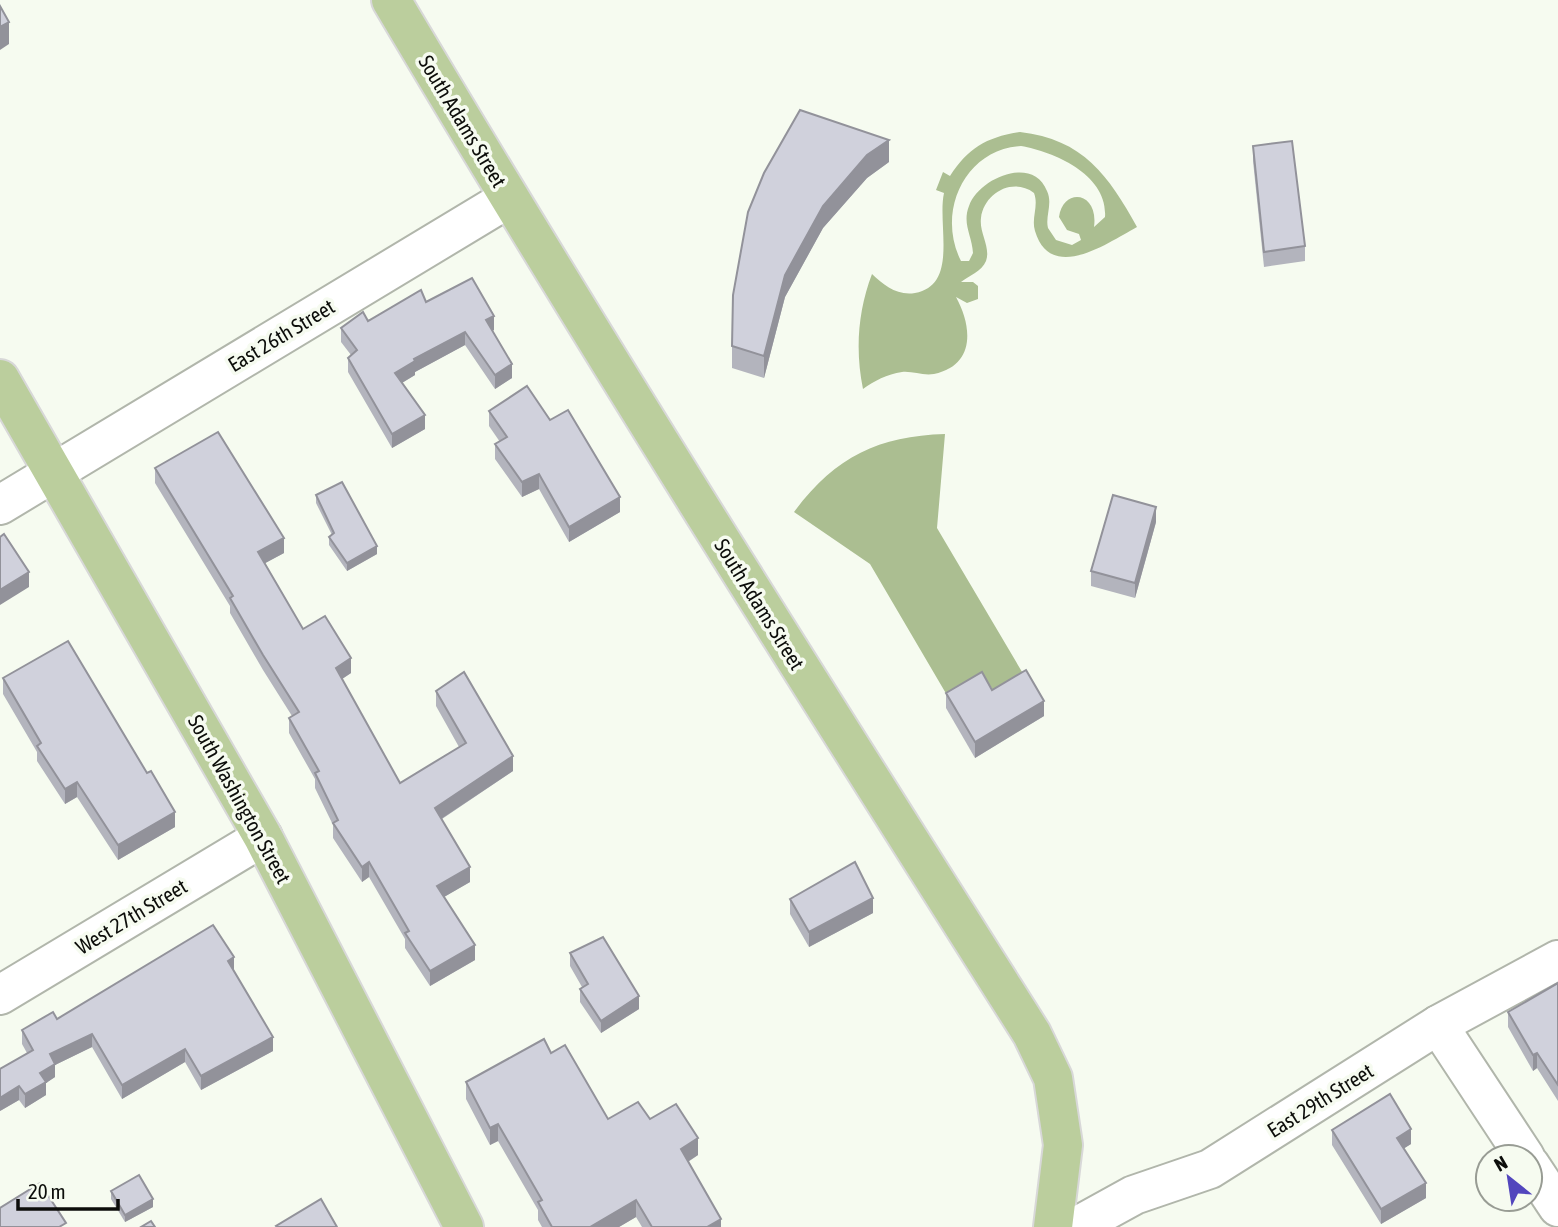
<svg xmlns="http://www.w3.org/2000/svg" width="1558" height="1227" viewBox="0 0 1558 1227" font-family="'Asap Condensed',sans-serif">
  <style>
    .water { fill: #abbe91; fill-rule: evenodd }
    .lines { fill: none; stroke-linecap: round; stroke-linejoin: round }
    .minor-casing { stroke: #b1b6ab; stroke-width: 42 }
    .major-casing { stroke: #d8d8d8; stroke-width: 42 }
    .minor { stroke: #fff; stroke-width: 38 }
    .major { stroke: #bbce9d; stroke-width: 38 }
    .wall { fill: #b3b4bd }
    .shaded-wall { fill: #92929a }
    .building { fill: #d0d1dc; stroke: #92929a; stroke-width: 2 }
    .labels { text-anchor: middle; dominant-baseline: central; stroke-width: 7; stroke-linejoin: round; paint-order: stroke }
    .street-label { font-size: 21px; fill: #0c0d0a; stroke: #f6fbf0 }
  </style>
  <rect width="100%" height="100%" fill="#f6fbf0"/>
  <g class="water">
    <path d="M 1020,132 C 1083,139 1109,176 1137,227 C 1109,242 1051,284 1035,231 C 1031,218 1039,206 1034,193 C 1013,177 984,193 981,218 C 979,233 991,247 986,261 C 982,271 969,276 961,282 L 973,282 L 978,286 L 978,299 L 967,303 L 956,297 C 972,326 976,365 934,374 C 923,376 913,371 902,372 C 887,374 874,381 863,389 C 855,350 858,311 872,274 C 884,285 897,296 915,293 C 959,285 937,225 944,193 L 936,190 L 943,172 L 950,176 C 968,148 987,137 1020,132 ZM 1021,146 C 1055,152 1108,175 1105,217 L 1094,227 C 1099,191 1063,187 1059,217 L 1067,230 L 1079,234 L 1081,240 L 1072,245 L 1056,240 L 1048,228 C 1045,216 1053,204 1047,191 C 1033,155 979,178 969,206 C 962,224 972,235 973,253 L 969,261 L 961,261 C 936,212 965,149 1021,146 Z"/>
    <path d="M 945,434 L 937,528 L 1028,682 L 999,699 L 987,681 L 951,702 L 870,564 L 794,512 C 835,457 878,436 945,434 Z"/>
  </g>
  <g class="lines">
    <defs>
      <g id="minor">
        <path d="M 0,505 L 509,198"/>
        <path d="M 0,995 L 263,837"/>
        <path d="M 1438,1025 L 1525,1157"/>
        <path d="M 1530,1165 L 1558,1207"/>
        <path d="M 1076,1227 L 1134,1195 L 1210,1169 L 1438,1025 L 1558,960"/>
      </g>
      <g id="major">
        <path d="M 391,0 C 598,349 815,691 1032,1034 L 1053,1078 L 1063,1145 L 1053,1227"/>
        <path d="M 0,379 L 263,837 L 464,1227"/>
      </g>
    </defs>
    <use href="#minor" class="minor-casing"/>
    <use href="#major" class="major-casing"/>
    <use href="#minor" class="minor"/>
    <use href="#major" class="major"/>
  </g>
  <g class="wall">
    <path d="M 1253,146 L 1305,246 L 1305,261 L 1264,267 L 1253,161 Z"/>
    <path d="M 889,162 L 867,178 L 823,228 L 785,297 L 764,378 L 732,368 L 732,346 L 748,212 Z"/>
    <path d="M 426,302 L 494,330 L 492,331 L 512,378 L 495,389 L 465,345 L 415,372 L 415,375 L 402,383 L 425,429 L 392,448 L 348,372 L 348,358 L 351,355 L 341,342 L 341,328 Z"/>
    <path d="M 489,411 L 550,420 L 620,512 L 569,542 L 539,489 L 522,497 L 495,459 L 495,444 L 500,442 L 489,426 Z"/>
    <path d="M 155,468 L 284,553 L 265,563 L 303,629 L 351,673 L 342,679 L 400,783 L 459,747 L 436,706 L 436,691 L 513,771 L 442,819 L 470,882 L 444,897 L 475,960 L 430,986 L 405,948 L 405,939 L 369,877 L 362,882 L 333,838 L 333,825 L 315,788 L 315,779 L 289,733 L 289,718 L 292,716 L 263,670 L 230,613 L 230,606 L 155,483 Z"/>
    <path d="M 316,495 L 377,554 L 347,571 L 329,545 L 329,537 L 332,535 L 316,503 Z"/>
    <path d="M 1156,522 L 1135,598 L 1091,586 L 1091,571 Z"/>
    <path d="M 3,678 L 175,827 L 118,860 L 77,797 L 65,804 L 37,761 L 37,752 L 3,694 Z"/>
    <path d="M 992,690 L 1044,716 L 975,758 L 946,708 L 946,693 Z"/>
    <path d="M 790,899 L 873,913 L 809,947 L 790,914 Z"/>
    <path d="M 570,953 L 639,1009 L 601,1033 L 580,1002 L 580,989 L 582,987 L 570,966 Z"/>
    <path d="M 234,971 L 273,1051 L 201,1090 L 185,1062 L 122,1099 L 92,1047 L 55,1065 L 55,1077 L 46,1083 L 46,1095 L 25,1108 L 19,1100 L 0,1111 L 27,1053 L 22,1044 L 22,1030 L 57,1019 Z"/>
    <path d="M 1558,983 L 1558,1101 L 1537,1068 L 1533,1071 L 1508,1027 L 1508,1012 Z"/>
    <path d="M 551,1053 L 608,1119 L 650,1119 L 698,1155 L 688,1162 L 721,1227 L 642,1227 L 636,1217 L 619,1227 L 542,1227 L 538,1220 L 538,1210 L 498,1141 L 490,1145 L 466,1099 L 466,1082 Z"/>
    <path d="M 1332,1130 L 1411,1144 L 1404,1148 L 1426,1198 L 1381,1224 L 1332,1145 Z"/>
    <path d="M 111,1191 L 153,1207 L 125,1222 L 111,1199 Z"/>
  </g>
  <g class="shaded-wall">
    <path d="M 9,22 L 9,44 L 0,50 L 0,27 Z"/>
    <path d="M 889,140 L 889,162 L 867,178 L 823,228 L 785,297 L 764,378 L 764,356 L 785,275 L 823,206 L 867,155 Z"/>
    <path d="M 494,316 L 494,330 L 486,334 L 486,320 Z"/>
    <path d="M 465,332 L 465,345 L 415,372 L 415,375 L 395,387 L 395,373 L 414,359 Z"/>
    <path d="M 512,364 L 512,378 L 495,389 L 495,375 Z"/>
    <path d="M 425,415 L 425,429 L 392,448 L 392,434 Z"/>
    <path d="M 539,474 L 539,489 L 522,497 L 522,482 Z"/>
    <path d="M 620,497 L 620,512 L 569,542 L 569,527 Z"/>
    <path d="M 1156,507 L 1156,522 L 1135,598 L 1135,583 Z"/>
    <path d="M 284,538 L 284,553 L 258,567 L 258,552 Z"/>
    <path d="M 377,546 L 377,554 L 347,571 L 347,563 Z"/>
    <path d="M 29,572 L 29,587 L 0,605 L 0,590 Z"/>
    <path d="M 351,658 L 351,673 L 336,683 L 336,668 Z"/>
    <path d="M 1044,701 L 1044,716 L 975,758 L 975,742 Z"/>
    <path d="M 513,756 L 513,771 L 435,823 L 435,808 Z"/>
    <path d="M 77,782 L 77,797 L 65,804 L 65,789 Z"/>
    <path d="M 175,812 L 175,827 L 118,860 L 118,845 Z"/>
    <path d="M 369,862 L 369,877 L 362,882 L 362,867 Z"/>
    <path d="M 470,867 L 470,882 L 437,901 L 437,886 Z"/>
    <path d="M 873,898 L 873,913 L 809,947 L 809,932 Z"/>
    <path d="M 475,945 L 475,960 L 430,986 L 430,971 Z"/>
    <path d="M 234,957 L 234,971 L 228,961 Z"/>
    <path d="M 639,996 L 639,1009 L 601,1033 L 601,1021 Z"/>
    <path d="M 92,1034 L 92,1047 L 55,1065 L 55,1077 L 46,1083 L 46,1095 L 25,1108 L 25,1094 L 40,1073 L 50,1054 Z"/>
    <path d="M 273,1037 L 273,1051 L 201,1090 L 201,1076 Z"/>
    <path d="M 185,1049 L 185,1062 L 122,1099 L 122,1085 Z"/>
    <path d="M 1537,1053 L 1537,1068 L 1533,1071 L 1533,1055 Z"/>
    <path d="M 19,1086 L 19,1100 L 0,1111 L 0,1098 Z"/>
    <path d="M 498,1124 L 498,1141 L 490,1145 L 490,1128 Z"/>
    <path d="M 1411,1129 L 1411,1144 L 1397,1153 L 1397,1138 Z"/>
    <path d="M 698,1138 L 698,1155 L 681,1166 L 681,1149 Z"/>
    <path d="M 1426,1183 L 1426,1198 L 1381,1224 L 1381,1209 Z"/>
    <path d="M 153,1199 L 153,1207 L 125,1222 L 125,1215 Z"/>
    <path d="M 636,1200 L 636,1217 L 619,1227 L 590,1227 Z"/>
    <path d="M 721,1219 L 721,1227 L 707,1227 Z"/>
  </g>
  <g class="building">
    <path d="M 0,6 L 9,22 L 0,27 Z"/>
    <path d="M 800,110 L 889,140 L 867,155 L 823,206 L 785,275 L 764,356 L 732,346 L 733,295 L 748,212 L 764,173 Z"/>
    <path d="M 1292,141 L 1305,246 L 1264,252 L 1253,146 Z"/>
    <path d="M 472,278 L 494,316 L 486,320 L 512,364 L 495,375 L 465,332 L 414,359 L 415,361 L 395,373 L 425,415 L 392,434 L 348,358 L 357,350 L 341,328 L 363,312 L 368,321 L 421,290 L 426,302 Z"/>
    <path d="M 527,386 L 550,420 L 568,410 L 620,497 L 569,527 L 539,474 L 522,482 L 495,444 L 507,437 L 489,411 Z"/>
    <path d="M 218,432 L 284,538 L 258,552 L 303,629 L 325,616 L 351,658 L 336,668 L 400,783 L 466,743 L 436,691 L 464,672 L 513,756 L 435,808 L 470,867 L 437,886 L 475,945 L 430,971 L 405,933 L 409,931 L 369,862 L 362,867 L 333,823 L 338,820 L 315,773 L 319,771 L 289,718 L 299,712 L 263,655 L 230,598 L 233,596 L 155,468 Z"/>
    <path d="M 342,482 L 377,546 L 347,563 L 329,537 L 334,533 L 316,495 Z"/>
    <path d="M 1113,495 L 1156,507 L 1135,583 L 1091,571 Z"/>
    <path d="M 4,534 L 29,572 L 0,590 L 0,537 Z"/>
    <path d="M 68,641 L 147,773 L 151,771 L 175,812 L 118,845 L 77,782 L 65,789 L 37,746 L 41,743 L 3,678 Z"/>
    <path d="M 1026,670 L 1044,701 L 975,742 L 946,693 L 982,672 L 992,690 Z"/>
    <path d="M 855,862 L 873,898 L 809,932 L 790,899 Z"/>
    <path d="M 213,925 L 234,957 L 228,961 L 273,1037 L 201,1076 L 185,1049 L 122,1085 L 92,1034 L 50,1054 L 55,1064 L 40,1073 L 46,1082 L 25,1094 L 19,1086 L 0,1098 L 0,1069 L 33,1050 L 22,1030 L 53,1012 L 57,1019 Z"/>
    <path d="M 603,937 L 639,996 L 601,1021 L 580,989 L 588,984 L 570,953 Z"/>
    <path d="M 1558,983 L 1558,1085 L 1537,1053 L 1533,1055 L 1508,1012 Z"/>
    <path d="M 544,1039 L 551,1053 L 565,1045 L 608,1119 L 638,1102 L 650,1119 L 676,1104 L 698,1138 L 681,1149 L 721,1219 L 707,1227 L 652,1227 L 636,1200 L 590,1227 L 552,1227 L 538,1202 L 542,1200 L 498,1124 L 490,1128 L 466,1082 Z"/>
    <path d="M 1390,1094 L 1411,1129 L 1397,1138 L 1426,1183 L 1381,1209 L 1332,1130 Z"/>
    <path d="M 139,1175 L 153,1199 L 125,1215 L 111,1191 Z"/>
    <path d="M 40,1183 L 66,1223 L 59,1227 L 0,1227 L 0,1208 Z"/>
    <path d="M 321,1199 L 337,1227 L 277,1227 L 276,1226 Z"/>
    <path d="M 151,1221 L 155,1227 L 141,1227 Z"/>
  </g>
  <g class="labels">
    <g class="street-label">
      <text transform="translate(463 121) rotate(59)">South Adams Street</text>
      <text transform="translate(281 335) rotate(-31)">East 26th Street</text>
      <text transform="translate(760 604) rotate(58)">South Adams Street</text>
      <text transform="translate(240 799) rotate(61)">South Washington Street</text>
      <text transform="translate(131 916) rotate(-31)">West 27th Street</text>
      <text transform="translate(1320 1100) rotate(-32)">East 29th Street</text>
    </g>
  </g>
  <g transform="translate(1509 1178) rotate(330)"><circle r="33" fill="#f6fbf0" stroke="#989c94" stroke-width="2"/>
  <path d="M0-5L12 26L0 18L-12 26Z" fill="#5246bd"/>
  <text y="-10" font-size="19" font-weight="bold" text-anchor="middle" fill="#0c0d0a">N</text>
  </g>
  <path d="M18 1199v10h100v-10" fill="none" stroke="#0c0d0a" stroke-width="3.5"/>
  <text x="28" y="1199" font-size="21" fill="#0c0d0a" stroke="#f6fbf0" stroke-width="5" paint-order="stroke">20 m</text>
</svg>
